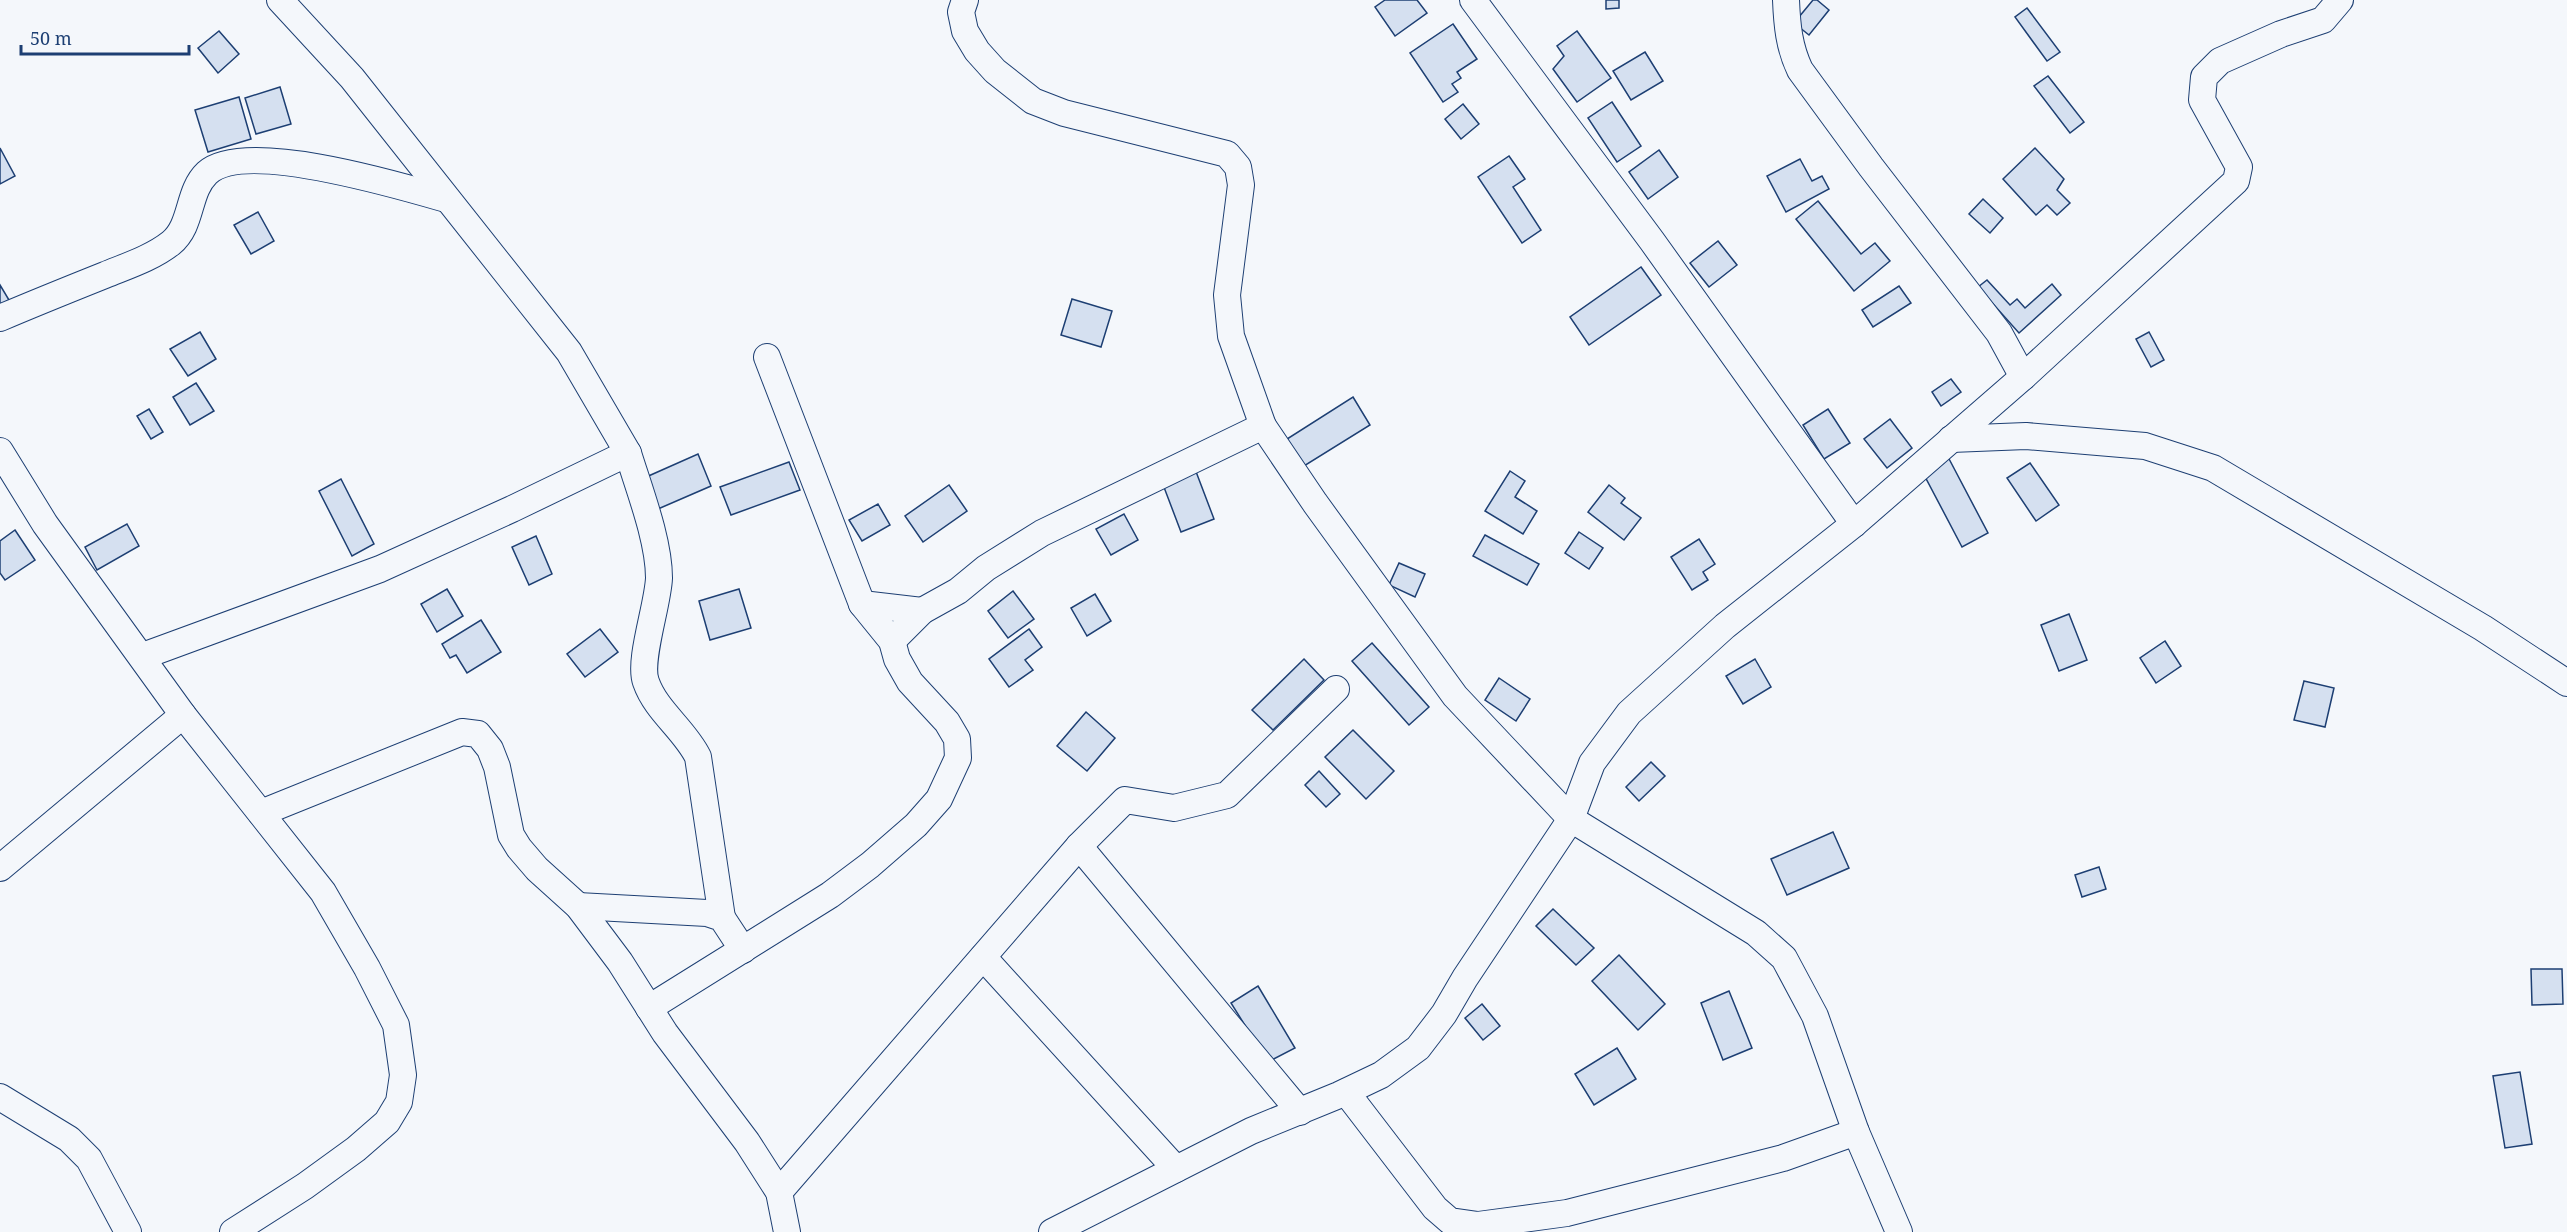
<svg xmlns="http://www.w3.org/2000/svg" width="2567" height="1232" viewBox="0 0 2567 1232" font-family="'Noto Serif',serif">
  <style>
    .building { fill: #d5e0f0; stroke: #1d3f73; stroke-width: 1.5 }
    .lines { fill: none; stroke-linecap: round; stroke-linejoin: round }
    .minor-casing { stroke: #1d3f73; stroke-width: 28 }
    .minor { stroke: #f4f7fb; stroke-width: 26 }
  </style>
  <rect width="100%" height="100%" fill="#f4f7fb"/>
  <g class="building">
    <path d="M 1385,0 L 1417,0 L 1427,13 L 1395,36 L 1375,7 Z"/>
    <path d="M 1606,0 L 1619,0 L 1619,8 L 1606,9 Z"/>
    <path d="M 1813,0 L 1817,0 L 1829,10 L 1809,35 L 1794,23 Z"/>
    <path d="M 2027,8 L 2060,52 L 2047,61 L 2015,17 Z"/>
    <path d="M 1453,24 L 1477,59 L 1457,72 L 1461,78 L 1452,84 L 1458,92 L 1443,102 L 1410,53 Z"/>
    <path d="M 219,31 L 239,54 L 218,73 L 198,48 Z"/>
    <path d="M 1577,31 L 1611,78 L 1577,102 L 1553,69 L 1564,56 L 1557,46 Z"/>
    <path d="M 1645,52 L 1663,81 L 1631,100 L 1613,71 Z"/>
    <path d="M 2048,76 L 2084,122 L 2070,133 L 2034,86 Z"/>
    <path d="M 280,87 L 291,124 L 256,134 L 245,98 Z"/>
    <path d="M 239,97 L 251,139 L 208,152 L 195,110 Z"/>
    <path d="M 1612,102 L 1641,146 L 1617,162 L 1588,118 Z"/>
    <path d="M 1463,104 L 1479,124 L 1461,139 L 1445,119 Z"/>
    <path d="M 0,148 L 15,176 L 0,184 Z"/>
    <path d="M 2035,148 L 2064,179 L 2057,190 L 2070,203 L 2057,215 L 2047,205 L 2036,215 L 2003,179 Z"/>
    <path d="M 1659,150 L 1678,177 L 1648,199 L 1629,172 Z"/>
    <path d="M 1509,156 L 1525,179 L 1513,187 L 1541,230 L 1522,243 L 1478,177 Z"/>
    <path d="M 1800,159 L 1812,181 L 1822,176 L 1829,189 L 1786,212 L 1767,176 Z"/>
    <path d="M 1983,199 L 2003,218 L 1990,233 L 1969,214 Z"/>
    <path d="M 1818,201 L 1861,254 L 1875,243 L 1890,261 L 1854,291 L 1796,219 Z"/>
    <path d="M 258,212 L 274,241 L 251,254 L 234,225 Z"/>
    <path d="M 1718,241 L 1737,265 L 1709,287 L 1690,263 Z"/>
    <path d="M 1641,267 L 1661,295 L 1589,345 L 1570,317 Z"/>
    <path d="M 1987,280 L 2010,305 L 2017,299 L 2025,308 L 2052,284 L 2061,295 L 2019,333 L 1978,287 Z"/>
    <path d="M 0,285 L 9,300 L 0,305 Z"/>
    <path d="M 1899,286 L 1911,303 L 1873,327 L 1862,310 Z"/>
    <path d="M 1072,299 L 1112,311 L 1101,347 L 1061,335 Z"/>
    <path d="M 200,332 L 216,359 L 188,376 L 170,349 Z"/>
    <path d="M 2149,332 L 2164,360 L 2151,367 L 2136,339 Z"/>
    <path d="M 1951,379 L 1961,392 L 1941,406 L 1932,392 Z"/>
    <path d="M 196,383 L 214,411 L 190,425 L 173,397 Z"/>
    <path d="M 1353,397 L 1370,425 L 1304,466 L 1287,439 Z"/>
    <path d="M 149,409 L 163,432 L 151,439 L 137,416 Z"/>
    <path d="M 1828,409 L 1850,443 L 1824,459 L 1803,425 Z"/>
    <path d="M 1890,419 L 1912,448 L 1887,468 L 1864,439 Z"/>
    <path d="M 698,454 L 711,486 L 658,509 L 644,478 Z"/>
    <path d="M 1947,455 L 1988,533 L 1962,547 L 1921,469 Z"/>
    <path d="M 789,462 L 800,490 L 731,515 L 720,487 Z"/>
    <path d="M 2030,463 L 2059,505 L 2036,521 L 2007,478 Z"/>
    <path d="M 1195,469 L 1214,519 L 1181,532 L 1162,482 Z"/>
    <path d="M 1510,471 L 1525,481 L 1515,497 L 1537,511 L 1523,534 L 1485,511 Z"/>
    <path d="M 341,479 L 374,544 L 352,556 L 319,491 Z"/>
    <path d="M 949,485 L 967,511 L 923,542 L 905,516 Z"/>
    <path d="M 1609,485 L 1625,498 L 1621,503 L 1641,518 L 1624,540 L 1588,512 Z"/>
    <path d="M 878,504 L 890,525 L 862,541 L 849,520 Z"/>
    <path d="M 1124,514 L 1138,540 L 1111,555 L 1096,529 Z"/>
    <path d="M 127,524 L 139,546 L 97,570 L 85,547 Z"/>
    <path d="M 15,530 L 35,560 L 5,580 L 0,573 L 0,541 Z"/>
    <path d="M 1579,532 L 1603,548 L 1589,569 L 1565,553 Z"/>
    <path d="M 1485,535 L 1539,564 L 1527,585 L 1473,556 Z"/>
    <path d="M 536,536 L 552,574 L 529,585 L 512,547 Z"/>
    <path d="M 1699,539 L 1715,564 L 1703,572 L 1708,580 L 1692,590 L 1671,557 Z"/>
    <path d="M 1399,563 L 1425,574 L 1415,597 L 1389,585 Z"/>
    <path d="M 447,589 L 463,616 L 437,632 L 421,604 Z"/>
    <path d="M 739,589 L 751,628 L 710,640 L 699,601 Z"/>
    <path d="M 1013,591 L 1034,619 L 1008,638 L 988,611 Z"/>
    <path d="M 1095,594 L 1111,621 L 1087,636 L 1071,608 Z"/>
    <path d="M 2069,614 L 2087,660 L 2059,671 L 2041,625 Z"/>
    <path d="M 481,620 L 501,652 L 467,673 L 456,655 L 450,658 L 442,644 Z"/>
    <path d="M 600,629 L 618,652 L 585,677 L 567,654 Z"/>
    <path d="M 1029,629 L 1042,647 L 1025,660 L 1033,670 L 1009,687 L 989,659 Z"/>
    <path d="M 2165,641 L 2181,666 L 2156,683 L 2140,658 Z"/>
    <path d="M 1372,643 L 1429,707 L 1409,725 L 1352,661 Z"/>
    <path d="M 1304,659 L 1324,680 L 1273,730 L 1252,710 Z"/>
    <path d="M 1755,659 L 1771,687 L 1743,704 L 1726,676 Z"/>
    <path d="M 1499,678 L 1530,699 L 1516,721 L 1485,700 Z"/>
    <path d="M 2304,681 L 2334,688 L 2325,727 L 2294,720 Z"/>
    <path d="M 1086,712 L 1115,738 L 1087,771 L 1057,746 Z"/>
    <path d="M 1353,730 L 1394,771 L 1366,799 L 1325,757 Z"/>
    <path d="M 1651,762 L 1665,776 L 1639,801 L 1626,787 Z"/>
    <path d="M 1319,771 L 1340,794 L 1326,807 L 1305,785 Z"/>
    <path d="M 1833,832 L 1849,868 L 1787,895 L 1771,859 Z"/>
    <path d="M 2099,867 L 2106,889 L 2082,897 L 2075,875 Z"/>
    <path d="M 1553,909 L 1594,948 L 1576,965 L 1536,926 Z"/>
    <path d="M 1619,955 L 1665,1004 L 1638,1030 L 1592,981 Z"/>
    <path d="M 2531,969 L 2562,969 L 2563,1004 L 2532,1005 Z"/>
    <path d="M 1258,986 L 1295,1048 L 1268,1062 L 1231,1003 Z"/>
    <path d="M 1729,991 L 1752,1048 L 1723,1060 L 1701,1003 Z"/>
    <path d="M 1482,1004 L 1500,1026 L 1483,1040 L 1465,1018 Z"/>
    <path d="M 1617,1048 L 1636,1079 L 1594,1105 L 1575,1074 Z"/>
    <path d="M 2520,1072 L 2532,1144 L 2505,1148 L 2493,1076 Z"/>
  </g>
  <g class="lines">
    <defs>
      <g id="minor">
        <path d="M 280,0 L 352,78 L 569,352 L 628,453"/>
        <path d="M 965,0 L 961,12 L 965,31 L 977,51 L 995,71 L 1033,101 L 1064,113 L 1227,154 L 1238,167 L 1241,185 L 1227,295 L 1231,336 L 1263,426"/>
        <path d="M 1473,0 L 1652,241 L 1854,524"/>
        <path d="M 1786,0 C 1787,25 1789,47 1800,70 L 1871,167 L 1999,333 L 2023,377"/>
        <path d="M 0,318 C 35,303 70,289 105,275 C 127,266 152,258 171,243 C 193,225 187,192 207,173 C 244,139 401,186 446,199"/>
        <path d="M 1951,439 L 2026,436 L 2145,446 L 2213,468 L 2483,628 L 2567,683"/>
        <path d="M 0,451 L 45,524 L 183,715 L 323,892 L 367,968 L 396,1025 L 403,1075 L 399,1102 L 387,1122 L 356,1149 L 305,1186 L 233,1232"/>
        <path d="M 862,604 L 922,611"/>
        <path d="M 892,641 L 922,611 L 958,591 L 986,568 L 1042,533 L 1263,426 L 1315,503 L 1455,696 L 1571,819 L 1756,933 L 1784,958 L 1815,1016 L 1856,1132 L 1899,1232"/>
        <path d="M 143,656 L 380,569 L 512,509 L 628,453 C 639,489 659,540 659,578 C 658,605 638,661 646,682 C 656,711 685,730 698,757 L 722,918"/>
        <path d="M 261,813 L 462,732 L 478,734 L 490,749 L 497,767 L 511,835 L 519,848 L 537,869 L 578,906 L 620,962 L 665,1033 L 747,1142 L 779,1192 L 787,1232"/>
        <path d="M 1079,846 L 1300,1112"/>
        <path d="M 0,868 L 183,715"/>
        <path d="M 578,906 L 707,913 L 722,918 L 743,950"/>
        <path d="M 983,957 L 1176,1169"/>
        <path d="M 649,1008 L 830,895 L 870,865 L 916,825 L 939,799 L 958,758 L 957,739 L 947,722 L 910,682 L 897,659 L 892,641 L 862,604 L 767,357"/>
        <path d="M 1346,1092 L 1435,1208 L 1450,1221 L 1478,1225 L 1567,1213 L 1783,1158 L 1856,1132"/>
        <path d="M 0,1097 L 69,1139 L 89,1159 L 128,1232"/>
        <path d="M 779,1192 L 1079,846 L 1125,800 L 1174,808 L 1227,795 L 1336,689"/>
        <path d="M 1052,1232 L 1251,1131 L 1339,1095 L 1381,1075 L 1418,1048 L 1444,1014 L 1465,978 L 1571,819 L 1592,763 L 1629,713 L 1725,626 L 1854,524 L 2023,377 L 2236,181 L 2239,167 L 2202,100 L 2204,77 L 2220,61 L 2281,34 L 2323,20 L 2340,0"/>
      </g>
    </defs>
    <use href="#minor" class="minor-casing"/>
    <use href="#minor" class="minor"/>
  </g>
  <path d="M21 45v9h168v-9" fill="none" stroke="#1d3f73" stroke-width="3"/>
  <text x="30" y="45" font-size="18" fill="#1d3f73" stroke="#f4f7fb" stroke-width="4.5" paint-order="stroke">50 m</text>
</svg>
